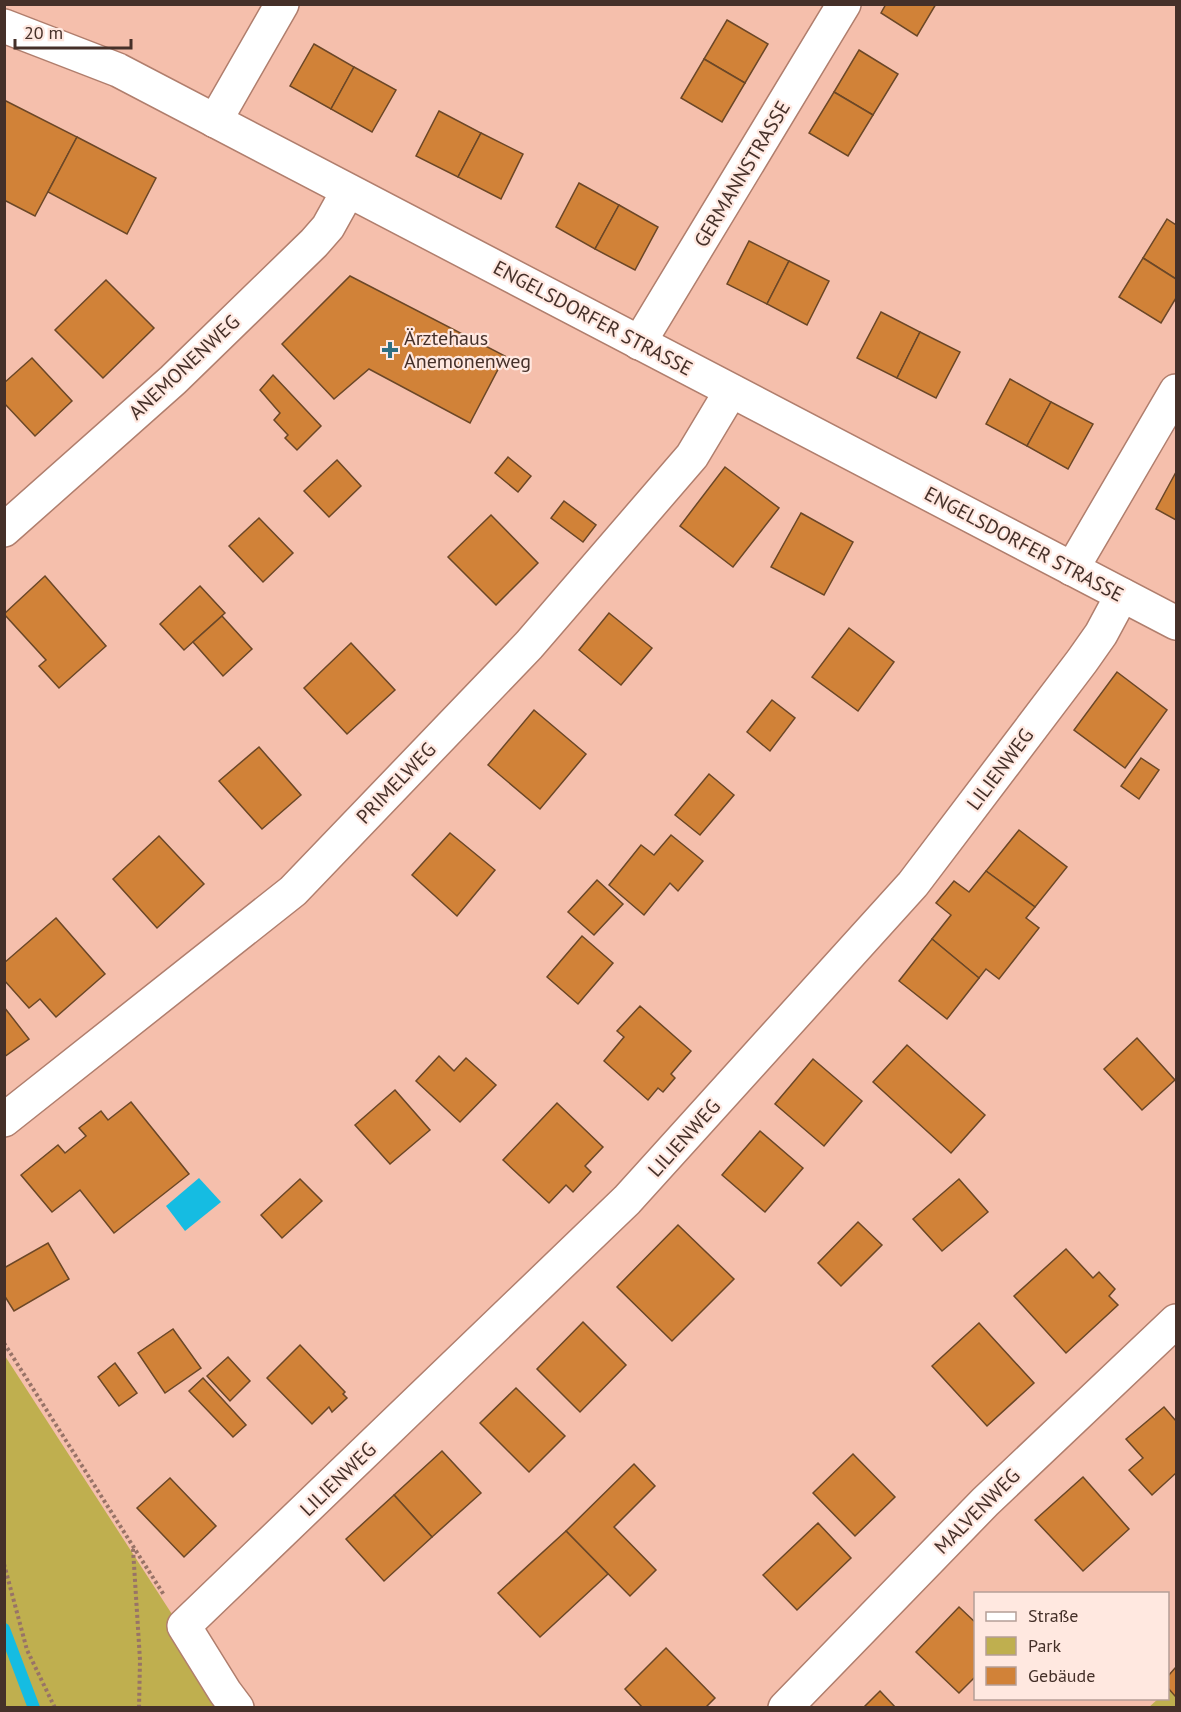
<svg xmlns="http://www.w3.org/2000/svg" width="1181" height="1712" viewBox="0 0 1181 1712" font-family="'PT Sans',sans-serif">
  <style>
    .green { fill: #bfaf4f }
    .water { fill: #15bce2 }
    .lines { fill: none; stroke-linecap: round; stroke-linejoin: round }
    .stream { stroke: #15bce2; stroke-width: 12 }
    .building { fill: #d18238; stroke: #6b4727; stroke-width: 1.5 }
    .street-casing { stroke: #b07e6d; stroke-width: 36 }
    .secondary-casing { stroke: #b07e6d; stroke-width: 36 }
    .path { stroke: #987367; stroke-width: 4; stroke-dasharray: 3 3; stroke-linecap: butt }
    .street { stroke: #fff; stroke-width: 33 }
    .secondary { stroke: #fff; stroke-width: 33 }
    .poi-dot { fill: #2f7083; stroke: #ffe8e0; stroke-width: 2 }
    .labels { text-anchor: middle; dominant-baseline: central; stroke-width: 4.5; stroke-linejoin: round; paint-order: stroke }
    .street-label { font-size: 20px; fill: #453029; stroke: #ffe8e0 }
    .poi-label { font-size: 20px; fill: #453029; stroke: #ffe8e0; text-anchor: start }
  </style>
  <rect width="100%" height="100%" fill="#f5bfac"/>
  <g class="green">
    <path d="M 5,1356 L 232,1707 L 5,1707 Z"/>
    <path d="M 1176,1681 L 1176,1707 L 1148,1708 L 1158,1699 L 1168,1698 L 1168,1689 Z"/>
  </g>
  <path class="water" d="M 199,1178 L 221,1202 L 185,1231 L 166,1206 Z"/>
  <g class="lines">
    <path class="stream" d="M 4,1629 L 34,1708"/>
  </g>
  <g class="building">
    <path d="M 886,4 L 936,4 L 917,36 L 881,13 Z"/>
    <path d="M 727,20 L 768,44 L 745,83 L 704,59 Z"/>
    <path d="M 314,44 L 354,67 L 331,109 L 290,86 Z"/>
    <path d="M 859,50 L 898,74 L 873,115 L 834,92 Z"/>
    <path d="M 704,59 L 745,83 L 722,122 L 681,98 Z"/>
    <path d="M 354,67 L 396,90 L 372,132 L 331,109 Z"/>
    <path d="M 834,92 L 873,115 L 848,156 L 809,133 Z"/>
    <path d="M 4,100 L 77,137 L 35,216 L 4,200 Z"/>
    <path d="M 439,111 L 481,133 L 458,177 L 416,156 Z"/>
    <path d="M 481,133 L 523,154 L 501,199 L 458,177 Z"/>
    <path d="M 77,137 L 156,178 L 127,234 L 48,192 Z"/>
    <path d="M 579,183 L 619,205 L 595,249 L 556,227 Z"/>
    <path d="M 619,205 L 658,227 L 635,270 L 595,249 Z"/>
    <path d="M 1167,219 L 1176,225 L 1176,279 L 1143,258 Z"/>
    <path d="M 749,241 L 789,261 L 767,304 L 727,284 Z"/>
    <path d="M 1143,258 L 1176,279 L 1176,298 L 1161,323 L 1119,297 Z"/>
    <path d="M 789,261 L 829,281 L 807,325 L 767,304 Z"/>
    <path d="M 350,276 L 505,356 L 470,423 L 369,369 L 334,399 L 282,344 Z"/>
    <path d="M 106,280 L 154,328 L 103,378 L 55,330 Z"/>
    <path d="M 881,312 L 920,332 L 897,378 L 857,358 Z"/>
    <path d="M 920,332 L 960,352 L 936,398 L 897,378 Z"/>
    <path d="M 32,358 L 72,401 L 35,436 L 4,403 L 4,383 Z"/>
    <path d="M 273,375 L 321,426 L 297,450 L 285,438 L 288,435 L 274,420 L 280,413 L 260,390 Z"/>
    <path d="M 1010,379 L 1051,402 L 1027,446 L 986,424 Z"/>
    <path d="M 1051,402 L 1093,424 L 1068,469 L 1027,446 Z"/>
    <path d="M 508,457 L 531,476 L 518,492 L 495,473 Z"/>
    <path d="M 337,460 L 361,486 L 329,517 L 304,491 Z"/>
    <path d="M 725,467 L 779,508 L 733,567 L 680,526 Z"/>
    <path d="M 1176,472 L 1176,520 L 1156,509 Z"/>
    <path d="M 564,501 L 596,525 L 583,542 L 551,518 Z"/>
    <path d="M 801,513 L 853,542 L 824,595 L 771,567 Z"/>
    <path d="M 491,515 L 538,563 L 496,605 L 448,557 Z"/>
    <path d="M 259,518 L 293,553 L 263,582 L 229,546 Z"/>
    <path d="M 45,576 L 106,646 L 59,688 L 39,666 L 46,660 L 4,614 Z"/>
    <path d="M 200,586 L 225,613 L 184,650 L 160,624 Z"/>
    <path d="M 609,613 L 652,648 L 621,685 L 579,650 Z"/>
    <path d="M 222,616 L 252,649 L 223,676 L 193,642 Z"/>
    <path d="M 849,628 L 894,662 L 858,711 L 812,677 Z"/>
    <path d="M 351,643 L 395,690 L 347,734 L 304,688 Z"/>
    <path d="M 1117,672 L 1167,710 L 1125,768 L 1074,730 Z"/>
    <path d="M 772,700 L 795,718 L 770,751 L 747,732 Z"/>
    <path d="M 534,710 L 586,754 L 540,809 L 488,765 Z"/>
    <path d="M 259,747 L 301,795 L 262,829 L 219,781 Z"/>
    <path d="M 1141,758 L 1159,770 L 1139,799 L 1121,786 Z"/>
    <path d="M 709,774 L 734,795 L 700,835 L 675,815 Z"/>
    <path d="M 1019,830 L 1067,867 L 1035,907 L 986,871 Z"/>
    <path d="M 450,833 L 495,870 L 457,916 L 412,875 Z"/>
    <path d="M 671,835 L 703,861 L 678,891 L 670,883 L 644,915 L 609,885 L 641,845 L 654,855 Z"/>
    <path d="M 159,836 L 204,884 L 157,928 L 113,879 Z"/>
    <path d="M 986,871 L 1035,907 L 1026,918 L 1039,928 L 999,979 L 986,969 L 979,978 L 932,939 L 951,915 L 936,903 L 954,881 L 969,892 Z"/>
    <path d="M 597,880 L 623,904 L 594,935 L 568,912 Z"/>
    <path d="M 56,918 L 105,974 L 56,1017 L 40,999 L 29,1008 L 4,980 L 4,963 Z"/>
    <path d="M 582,936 L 613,963 L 578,1004 L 547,977 Z"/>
    <path d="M 932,939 L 979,978 L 947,1019 L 899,981 Z"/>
    <path d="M 640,1006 L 691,1051 L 671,1074 L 675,1078 L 663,1092 L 658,1088 L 648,1100 L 604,1061 L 624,1037 L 617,1031 Z"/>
    <path d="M 4,1007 L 29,1039 L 4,1057 Z"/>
    <path d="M 1137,1038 L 1175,1080 L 1142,1110 L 1104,1069 Z"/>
    <path d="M 907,1045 L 985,1115 L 951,1153 L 873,1082 Z"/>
    <path d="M 439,1056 L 454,1071 L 466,1058 L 496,1085 L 460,1122 L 416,1081 Z"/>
    <path d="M 813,1059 L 862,1101 L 824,1146 L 775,1104 Z"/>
    <path d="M 395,1090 L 430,1130 L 390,1164 L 355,1125 Z"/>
    <path d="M 131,1102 L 189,1174 L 114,1233 L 80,1190 L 52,1212 L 21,1175 L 58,1145 L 65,1153 L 86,1136 L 79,1128 L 101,1111 L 108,1120 Z"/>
    <path d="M 557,1103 L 603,1147 L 585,1166 L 591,1172 L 573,1192 L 566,1185 L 549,1203 L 503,1160 Z"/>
    <path d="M 760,1131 L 803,1168 L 765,1212 L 722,1175 Z"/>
    <path d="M 300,1179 L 322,1201 L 282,1238 L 261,1215 Z"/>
    <path d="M 959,1179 L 988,1212 L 942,1251 L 913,1219 Z"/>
    <path d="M 858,1222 L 882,1245 L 841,1286 L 818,1263 Z"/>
    <path d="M 678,1225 L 734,1279 L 672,1341 L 617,1287 Z"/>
    <path d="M 48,1243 L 69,1279 L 14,1311 L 4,1295 L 4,1268 Z"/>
    <path d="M 1066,1249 L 1093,1278 L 1099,1272 L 1115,1289 L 1109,1296 L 1118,1305 L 1066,1353 L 1014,1296 Z"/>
    <path d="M 583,1322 L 626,1365 L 580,1412 L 537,1369 Z"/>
    <path d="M 979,1323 L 1034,1383 L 987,1426 L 932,1366 Z"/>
    <path d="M 173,1329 L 201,1368 L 165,1393 L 138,1353 Z"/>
    <path d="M 300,1345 L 345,1392 L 343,1394 L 347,1398 L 332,1412 L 329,1407 L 312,1424 L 267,1378 Z"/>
    <path d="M 228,1357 L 250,1381 L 230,1401 L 207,1376 Z"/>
    <path d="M 115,1363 L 137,1393 L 119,1406 L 98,1377 Z"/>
    <path d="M 203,1378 L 246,1425 L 233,1437 L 189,1391 Z"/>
    <path d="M 516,1388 L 565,1436 L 529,1472 L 480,1423 Z"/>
    <path d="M 1164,1407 L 1176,1421 L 1176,1473 L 1152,1495 L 1129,1470 L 1143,1458 L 1126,1439 Z"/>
    <path d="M 442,1451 L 481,1493 L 432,1537 L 394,1495 Z"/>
    <path d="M 853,1454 L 895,1497 L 855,1536 L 813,1493 Z"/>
    <path d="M 634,1464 L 655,1486 L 614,1527 L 656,1570 L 630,1596 L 566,1531 Z"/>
    <path d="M 1083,1477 L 1129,1529 L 1083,1571 L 1035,1520 Z"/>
    <path d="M 170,1478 L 216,1526 L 184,1557 L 137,1508 Z"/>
    <path d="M 394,1495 L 432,1537 L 384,1581 L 346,1539 Z"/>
    <path d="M 818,1523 L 851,1558 L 797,1610 L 763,1575 Z"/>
    <path d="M 566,1531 L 608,1574 L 540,1637 L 498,1593 Z"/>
    <path d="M 959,1607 L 976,1623 L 976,1676 L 959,1693 L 916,1652 Z"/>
    <path d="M 666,1648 L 715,1698 L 705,1708 L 643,1708 L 625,1689 Z"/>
    <path d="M 1176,1667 L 1176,1694 L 1175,1696 L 1168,1688 L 1168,1676 Z"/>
    <path d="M 880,1691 L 896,1708 L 863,1708 Z"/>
  </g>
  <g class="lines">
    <defs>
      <g id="street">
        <path d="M 215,121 L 282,4"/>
        <path d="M 639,343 L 844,4"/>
        <path d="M 4,530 L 173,380 L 314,243 L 328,227 L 348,191"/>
        <path d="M 1072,569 L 1176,391"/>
        <path d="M 4,1120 L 293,891 L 529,645 L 692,456 L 731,391"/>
        <path d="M 237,1708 L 225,1692 L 184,1626 L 627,1200 L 913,884 L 1082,661 L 1101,634 L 1122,595"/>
        <path d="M 785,1708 L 985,1502 L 1176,1321"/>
      </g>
      <path id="secondary" d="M 4,26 L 118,70 L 1176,623"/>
    </defs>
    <use href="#street" class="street-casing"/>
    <use href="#secondary" class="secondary-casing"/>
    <g class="path">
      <path d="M 4,1343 L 164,1595"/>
      <path d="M 133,1549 L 140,1660 L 139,1708"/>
      <path d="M 4,1564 L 27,1650 L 55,1708"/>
    </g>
    <use href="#street" class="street"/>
    <use href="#secondary" class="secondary"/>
  </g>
  <path class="poi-dot" d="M387 341h6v6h6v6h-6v6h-6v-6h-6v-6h6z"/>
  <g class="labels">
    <g class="street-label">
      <text transform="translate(742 174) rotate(-59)">GERMANNSTRASSE</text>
      <text transform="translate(593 318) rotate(28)">ENGELSDORFER STRASSE</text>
      <text transform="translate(184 367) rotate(-43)">ANEMONENWEG</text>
      <text transform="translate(1024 544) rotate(28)">ENGELSDORFER STRASSE</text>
      <text transform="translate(1000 769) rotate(-53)">LILIENWEG</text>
      <text transform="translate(396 783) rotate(-46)">PRIMELWEG</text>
      <text transform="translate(684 1138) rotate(-48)">LILIENWEG</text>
      <text transform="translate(338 1479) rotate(-44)">LILIENWEG</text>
      <text transform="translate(977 1511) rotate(-45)">MALVENWEG</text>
    </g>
    <g class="poi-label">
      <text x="404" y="338">Ärztehaus<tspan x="404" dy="23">Anemonenweg</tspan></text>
    </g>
  </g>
  <rect width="1181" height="1712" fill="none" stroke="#453029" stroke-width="12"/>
  <rect x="974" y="1592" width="195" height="108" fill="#ffe8e0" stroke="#b59e97" stroke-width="1.5"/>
  <rect x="986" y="1612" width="30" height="9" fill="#ffffff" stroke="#b59e97" stroke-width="1.5"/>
  <text x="1028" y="1622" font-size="18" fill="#453029">Straße</text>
  <rect x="986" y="1637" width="30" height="18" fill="#bfaf4f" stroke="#b59e97" stroke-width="1.5"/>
  <text x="1028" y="1652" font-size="18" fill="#453029">Park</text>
  <rect x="986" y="1667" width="30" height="18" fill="#d18238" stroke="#b59e97" stroke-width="1.5"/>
  <text x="1028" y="1682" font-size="18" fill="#453029">Gebäude</text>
  <path d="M15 39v9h116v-9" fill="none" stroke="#453029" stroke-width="3"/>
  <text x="24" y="39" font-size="18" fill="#453029" stroke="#ffe8e0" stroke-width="4.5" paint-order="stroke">20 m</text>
</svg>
